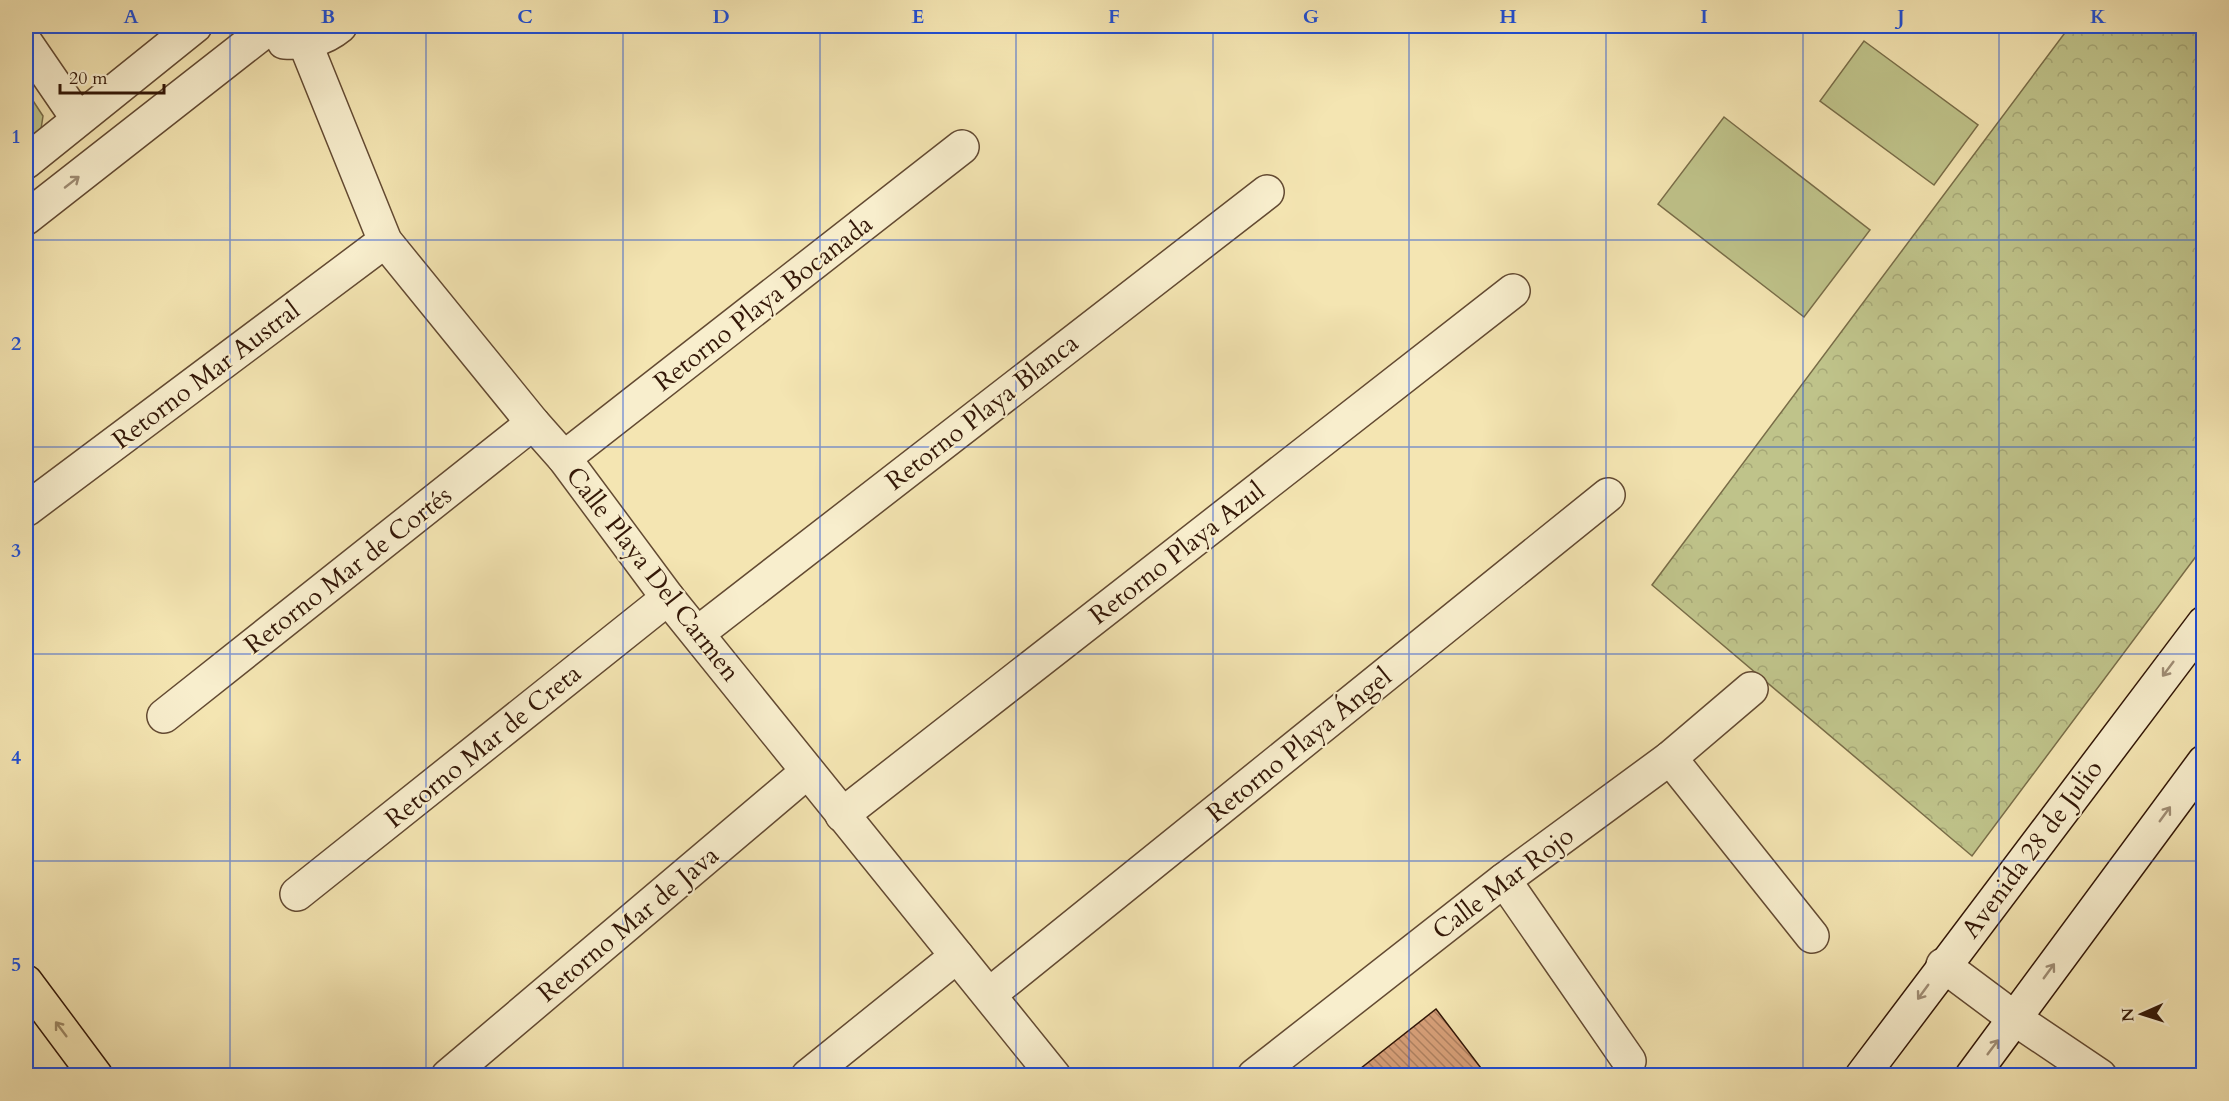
<svg xmlns="http://www.w3.org/2000/svg" width="2229" height="1101" viewBox="0 0 2229 1101" font-family="Cardo,serif">
  <style>
    .forest { fill: url(#forest-crowns); stroke: #796d48; stroke-width: 1.5 }
    .green { fill: #bfc38a; stroke: #796d48; stroke-width: 1.5 }
    .building { fill: url(#building-back-hatch); stroke: #331707; stroke-width: 1.5 }
    .lines { fill: none; stroke-linecap: round; stroke-linejoin: round }
    .minor-casing { stroke: #634a32; stroke-width: 36 }
    .tertiary-casing { stroke: #634a32; stroke-width: 36 }
    .secondary-casing { stroke: #331707; stroke-width: 36 }
    .primary-casing { stroke: #331707; stroke-width: 36 }
    .minor { stroke: #f8eecd; stroke-width: 33 }
    .tertiary { stroke: #f8eecd; stroke-width: 33 }
    .secondary { stroke: #f8eecd; stroke-width: 33 }
    .primary { stroke: #f4e5b2; stroke-width: 33 }
    .oneway { stroke: #9f8d74 }
    .oneway2 { stroke: #9d8865 }
    .grid { fill: none; stroke: #1d4ed8; stroke-width: 1.5; stroke-opacity: 0.55 }
    .labels { text-anchor: middle; dominant-baseline: central; stroke-width: 4.5; stroke-linejoin: round; paint-order: stroke }
    .street-label { font-size: 26px; fill: #331707; stroke: #f8eecd }
    .neatline { fill: none; stroke: #1d4ed8; stroke-width: 2 }
    .grid-label { font-size: 20px; text-anchor: middle; font-weight: bold; fill: #1d4ed8 }
  </style>
  <defs>
    <pattern id="forest-crowns" width="20" height="18" patternUnits="userSpaceOnUse" patternTransform="scale(1.5)"><rect width="20" height="18" fill="#bfc38a"/><path d="M2 6a3 3 0 1 1 6 0M12 15a3 3 0 1 1 6 0" fill="none" stroke="#a5a776"/></pattern>
    <pattern id="building-back-hatch" width="6" height="6" patternUnits="userSpaceOnUse" patternTransform="scale(1.5)"><rect width="6" height="6" fill="#d69f78"/><path d="M-1 5l2 2M0 0l6 6M5-1l2 2" fill="none" stroke="#ae8160"/></pattern>
  </defs>
  <rect width="100%" height="100%" fill="#f4e5b2"/>
  <filter id="stains"><feTurbulence type="fractalNoise" baseFrequency=".00333" numOctaves="4"/><feColorMatrix values="0 0 0 0 .2 0 0 0 0 .09 0 0 0 0 .02 0 0 0 .5 -.17"/></filter>
  <radialGradient id="worn" r=".72"><stop offset=".6" stop-color="#630" stop-opacity="0"/><stop offset="1" stop-color="#630" stop-opacity=".3"/></radialGradient>
  <path class="forest" d="M 2070,26 L 2203,26 L 2203,547 L 1972,856 L 1652,585 Z"/>
  <g class="green">
    <path d="M 1864,41 L 1978,125 L 1934,185 L 1820,101 Z"/>
    <path d="M 26,90 L 43,116 L 41,129 L 26,141 Z"/>
    <path d="M 1724,117 L 1870,230 L 1804,317 L 1658,204 Z"/>
  </g>
  <path class="building" d="M 1436,1009 L 1487,1076 L 1351,1076 Z"/>
  <g class="lines">
    <defs>
      <g id="minor">
        <path d="M 26,43 L 78,119"/>
        <path d="M 564,458 L 962,147"/>
        <path d="M 27,509 L 385,241"/>
        <path d="M 698,633 L 1267,192"/>
        <path d="M 164,716 L 533,423"/>
        <path d="M 1670,758 L 1812,936"/>
        <path d="M 842,815 L 1513,291"/>
        <path d="M 1504,880 L 1629,1061"/>
        <path d="M 297,894 L 668,598"/>
        <path d="M 990,994 L 1608,495"/>
        <path d="M 448,1076 L 807,772"/>
        <path d="M 808,1076 L 957,956"/>
        <path d="M 1254,1076 L 1504,880 L 1670,758 L 1751,689"/>
      </g>
      <g id="tertiary">
        <path d="M 284,42 C 306,43 323,40 340,26"/>
        <path d="M 305,43 L 385,241 L 533,423 L 564,458 L 668,598 L 1054,1076"/>
        <path d="M 26,162 L 195,26"/>
        <path d="M 26,218 L 261,34"/>
        <path d="M 1943,965 L 2014,1018 L 2100,1076"/>
      </g>
      <g id="secondary">
        <path d="M 1862,1076 L 2204,623"/>
        <path d="M 1972,1076 L 2204,762"/>
      </g>
      <path id="primary" d="M 26,982 L 96,1076"/>
    </defs>
    <use href="#minor" class="minor-casing"/>
    <use href="#tertiary" class="tertiary-casing"/>
    <use href="#secondary" class="secondary-casing"/>
    <use href="#primary" class="primary-casing"/>
    <use href="#minor" class="minor"/>
    <use href="#tertiary" class="tertiary"/>
    <use href="#secondary" class="secondary"/>
    <use href="#primary" class="primary"/>
  </g>
  <defs><path id="oneway-shaft" d="M-6 0H5M1.5-3L5.5 0L1.5 3" fill="none" stroke-width="1.6" stroke-linecap="round" stroke-linejoin="round" transform="scale(1.5)"/></defs>
  <g class="oneway">
    <use href="#oneway-shaft" transform="translate(72 182) rotate(-38)"/>
    <use href="#oneway-shaft" transform="translate(2168 669) rotate(127)"/>
    <use href="#oneway-shaft" transform="translate(2165 814) rotate(-54)"/>
    <use href="#oneway-shaft" transform="translate(2049 971) rotate(-54)"/>
    <use href="#oneway-shaft" transform="translate(1923 992) rotate(126)"/>
    <use href="#oneway-shaft" transform="translate(1993 1047) rotate(-53)"/>
  </g>
  <use class="oneway2" href="#oneway-shaft" transform="translate(61 1029) rotate(-127)"/>
  <path class="grid" d="M 230,26 L 230,1076M 426,26 L 426,1076M 623,26 L 623,1076M 820,26 L 820,1076M 1016,26 L 1016,1076M 1213,26 L 1213,1076M 1409,26 L 1409,1076M 1606,26 L 1606,1076M 1803,26 L 1803,1076M 1999,26 L 1999,1076M 26,240 L 2204,240M 26,447 L 2204,447M 26,654 L 2204,654M 26,861 L 2204,861"/>
  <g class="labels">
    <g class="street-label">
      <text transform="translate(763 303) rotate(-38)">Retorno Playa Bocanada</text>
      <text transform="translate(206 375) rotate(-37)">Retorno Mar Austral</text>
      <text transform="translate(982 412) rotate(-38)">Retorno Playa Blanca</text>
      <text transform="translate(1177 553) rotate(-38)">Retorno Playa Azul</text>
      <text transform="translate(348 570) rotate(-38)">Retorno Mar de Cortés</text>
      <text transform="translate(653 574) rotate(52)">Calle Playa Del Carmen</text>
      <text transform="translate(1299 745) rotate(-39)">Retorno Playa Ángel</text>
      <text transform="translate(483 746) rotate(-39)">Retorno Mar de Creta</text>
      <text transform="translate(2032 849) rotate(-53)">Avenida 28 de Julio</text>
      <text transform="translate(1503 883) rotate(-37)">Calle Mar Rojo</text>
      <text transform="translate(628 924) rotate(-40)">Retorno Mar de Java</text>
    </g>
  </g>
  <rect width="2229" height="1101" fill="none" stroke="#f4e5b2" stroke-width="66"/>
  <g transform="translate(2142 1014) rotate(267)" stroke="#f8eecd" stroke-width="4.5" paint-order="stroke">
  <path d="M0-4.5L10 22L0 15L-10 22Z" fill="#331707"/>
  <text y="-9" font-size="16" font-weight="bold" text-anchor="middle" fill="#331707">N</text>
  </g>
  <path d="M60 84v9h104v-9" fill="none" stroke="#331707" stroke-width="3"/>
  <text x="69" y="84" font-size="18" fill="#331707" stroke="#f8eecd" stroke-width="4.5" paint-order="stroke">20 m</text>
  <rect x="33" y="33" width="2163" height="1035" class="neatline"/>
  <g class="grid-label">
    <text x="131" y="23">A</text>
    <text x="328" y="23">B</text>
    <text x="525" y="23">C</text>
    <text x="721" y="23">D</text>
    <text x="918" y="23">E</text>
    <text x="1114" y="23">F</text>
    <text x="1311" y="23">G</text>
    <text x="1508" y="23">H</text>
    <text x="1704" y="23">I</text>
    <text x="1901" y="23">J</text>
    <text x="2098" y="23">K</text>
    <text x="16" y="143">1</text>
    <text x="16" y="350">2</text>
    <text x="16" y="557">3</text>
    <text x="16" y="764">4</text>
    <text x="16" y="971">5</text>
  </g>
  <rect width="100%" height="100%" filter="url(#stains)"/>
  <rect width="100%" height="100%" fill="url(#worn)"/>
</svg>
